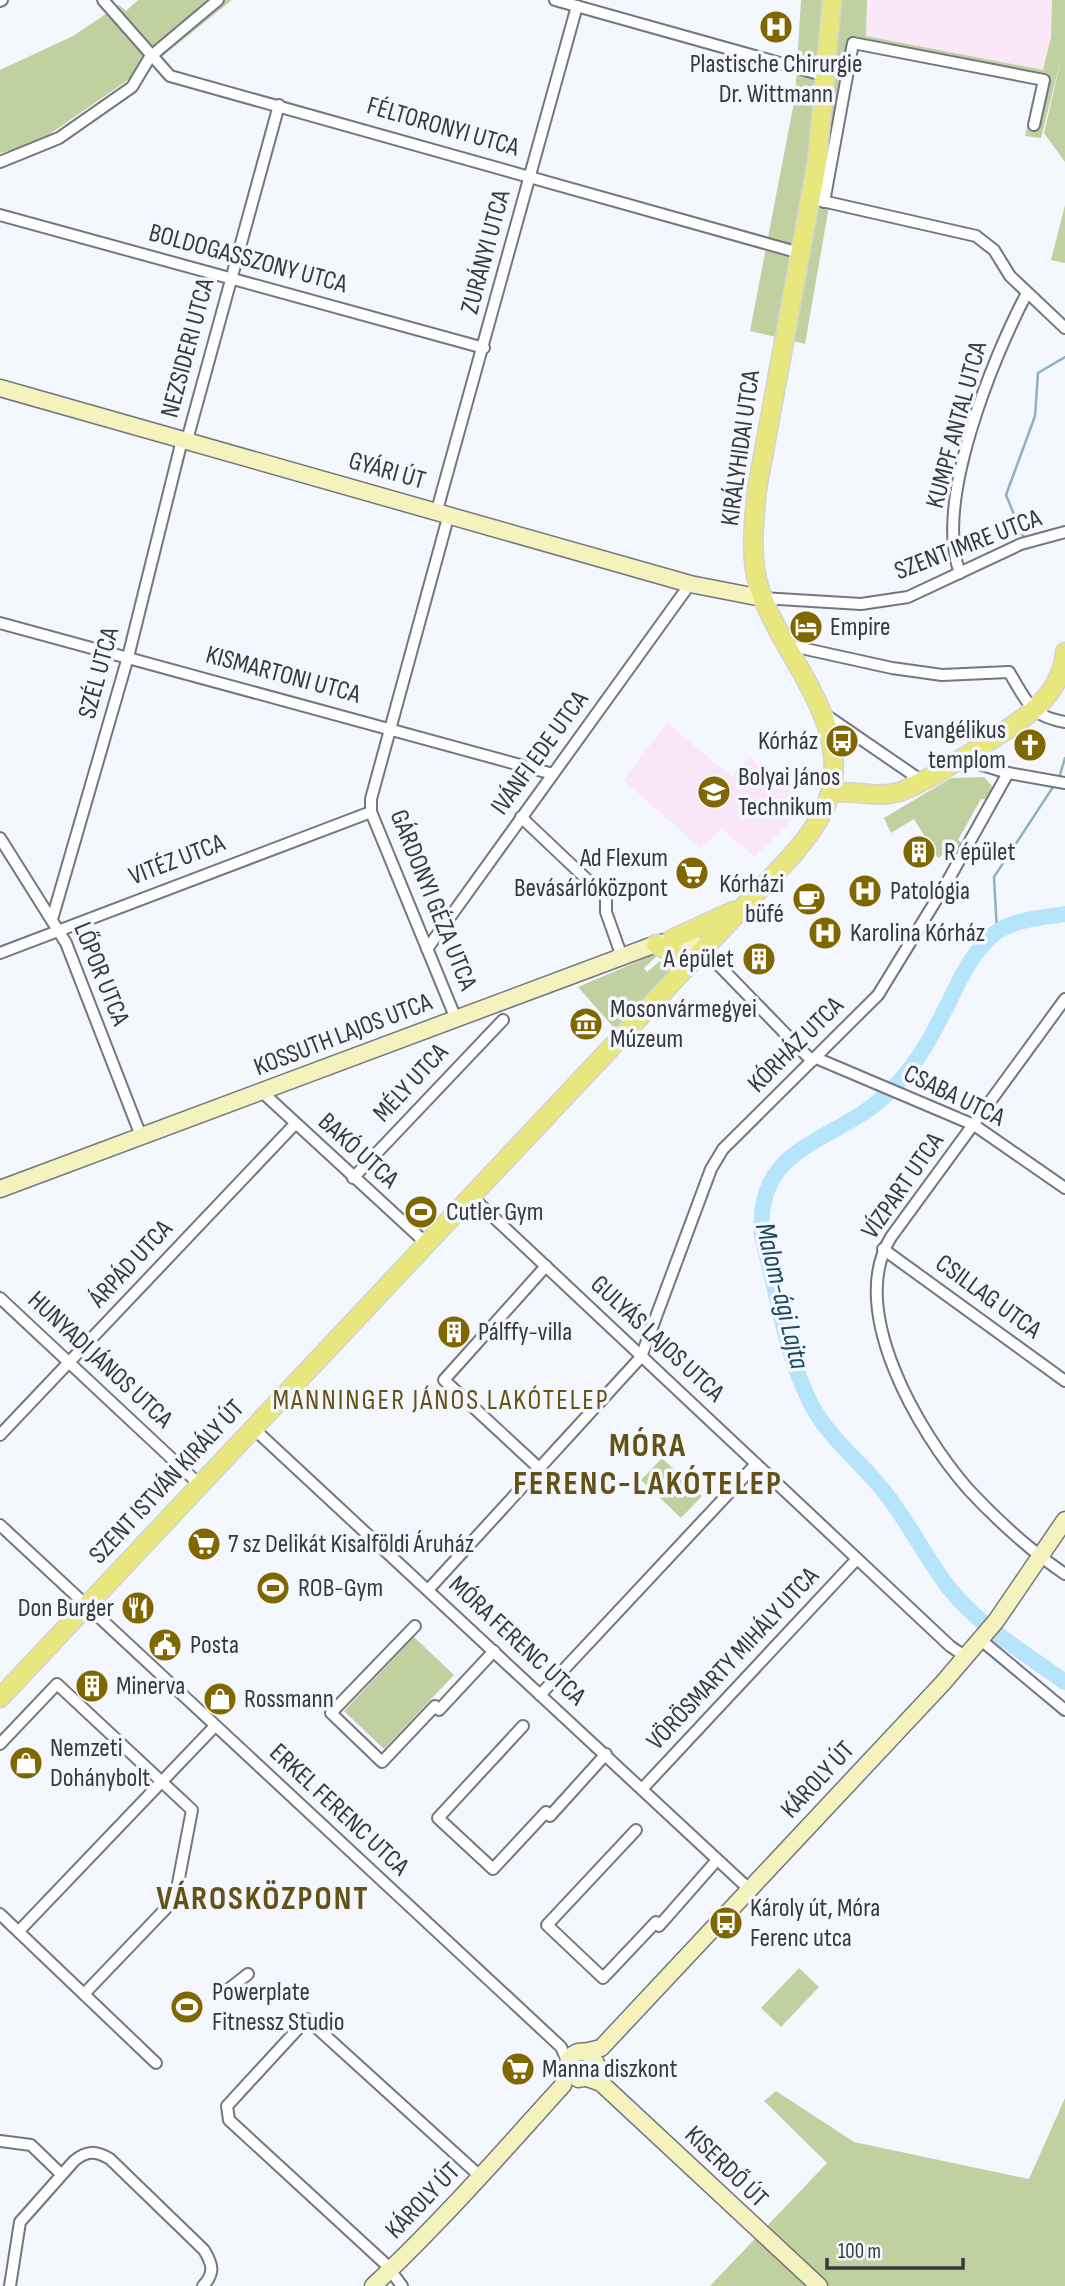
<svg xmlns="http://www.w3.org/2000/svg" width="1065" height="2286" viewBox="0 0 1065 2286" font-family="'Sofia Sans Condensed',sans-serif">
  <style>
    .commercial { fill: #fae7f7 }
    .education { fill: #f9e7f8 }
    .green { fill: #c0d0a0 }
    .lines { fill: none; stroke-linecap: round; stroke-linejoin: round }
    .stream { stroke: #90b1c1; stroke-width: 2.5 }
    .river { stroke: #b6e4fa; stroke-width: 16 }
    .street-casing { stroke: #73777e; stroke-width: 14 }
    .secondary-casing { stroke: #73777e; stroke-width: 19 }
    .primary-casing { stroke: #d3d3d4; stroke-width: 21 }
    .street { stroke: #fff; stroke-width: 10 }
    .secondary { stroke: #f4f3be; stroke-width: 16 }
    .primary { stroke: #e8e77d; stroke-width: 18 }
    .labels { text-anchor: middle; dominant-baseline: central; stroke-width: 7; stroke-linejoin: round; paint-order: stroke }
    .poi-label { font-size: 26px; fill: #38393c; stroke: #f4f7fe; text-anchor: start }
    .street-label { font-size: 26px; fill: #38393c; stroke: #f4f7fe }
    .water-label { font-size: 28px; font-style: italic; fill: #19495c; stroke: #f4f7fe }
    .neighbourhood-label { font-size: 28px; letter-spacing: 2px; fill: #645115; stroke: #f4f7fe }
    .district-label { font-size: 33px; font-weight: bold; letter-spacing: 2px; fill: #645115; stroke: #f4f7fe }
  </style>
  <rect width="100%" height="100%" fill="#f4f7fe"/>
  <path class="commercial" d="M 867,0 L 1052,0 L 1051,37 L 1043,70 L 866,36 Z"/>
  <path class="education" d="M 667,723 L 732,777 L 749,757 L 807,805 L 755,857 L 721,828 L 701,849 L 623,780 Z"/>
  <g class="green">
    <path d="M 138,0 L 232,0 L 164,55 L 34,145 L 0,153 L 0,70 L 73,36 L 119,5 L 126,11 Z"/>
    <path d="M 801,0 L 867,0 L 866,36 L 1043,70 L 1051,37 L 1052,0 L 1065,0 L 1065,162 L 1044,133 L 1062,55 L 1041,138 L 1025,136 L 1037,84 L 857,46 L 805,344 L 750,331 L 795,97 Z"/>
    <path d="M 1065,205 L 1065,263 L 1051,260 Z"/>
    <path d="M 984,777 L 992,786 L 989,800 L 981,799 L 958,840 L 964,845 L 952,861 L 946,852 L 938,858 L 914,819 L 891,833 L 884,818 L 951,778 Z"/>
    <path d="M 655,954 L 657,956 L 644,968 L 647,972 L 660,961 L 664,967 L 672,959 L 669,971 L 615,1029 L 578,987 Z"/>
    <path d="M 662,1458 L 702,1496 L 681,1518 L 641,1480 Z"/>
    <path d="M 414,1637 L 454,1675 L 384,1749 L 344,1711 Z"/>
    <path d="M 799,1968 L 819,1987 L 781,2027 L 761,2008 Z"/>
    <path d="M 776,2091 L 854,2142 L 1029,2179 L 1065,2098 L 1065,2286 L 710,2286 L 827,2163 L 764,2101 Z"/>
  </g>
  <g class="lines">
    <g class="stream">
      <path d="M 1023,536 L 1006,495 L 1035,416 L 1038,373 L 1065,357"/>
      <path d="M 1059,778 L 1065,758"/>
      <path d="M 997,932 L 994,877 L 1055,784"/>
    </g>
    <path class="river" d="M 1065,914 C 1042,918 1013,919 994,934 C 965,959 956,991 938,1023 C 926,1047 909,1073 889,1092 C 837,1144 754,1142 762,1236 C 777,1291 784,1349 809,1400 C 827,1437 858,1459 883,1490 C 908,1521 925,1557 949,1588 C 979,1626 1026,1654 1065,1682"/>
    <defs>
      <g id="street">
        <path d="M 103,0 L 170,76 L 800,253"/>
        <path d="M 555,0 L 826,76"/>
        <path d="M 0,1 L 2,0"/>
        <path d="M 0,162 L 59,138 L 132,87 L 150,57 L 218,0"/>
        <path d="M 818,200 L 976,236 L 994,250 L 1010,276 L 1065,328"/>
        <path d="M 824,202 L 853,43 L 1044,80 L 1034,125"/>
        <path d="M 0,215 L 484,348"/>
        <path d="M 187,440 L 279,105"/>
        <path d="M 437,510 L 577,6"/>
        <path d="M 449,514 L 371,799 L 371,812 L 456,1019"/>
        <path d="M 960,573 C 933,504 993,357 1027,293"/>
        <path d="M 762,598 L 861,604 L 908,597 L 1021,544 L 1065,532"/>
        <path d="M 0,623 L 553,774"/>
        <path d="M 783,644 L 892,668 L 942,675 L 1009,672 C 1027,701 1029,716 1065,722"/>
        <path d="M 823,713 L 922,781"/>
        <path d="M 960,758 L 1008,773 L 1065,783"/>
        <path d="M 521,817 L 597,889"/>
        <path d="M 0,838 L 66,943 L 141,1136"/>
        <path d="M 606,896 L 606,912 L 622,957"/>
        <path d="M 53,916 L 128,657 L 182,440"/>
        <path d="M 702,948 L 812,1061"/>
        <path d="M 427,949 L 690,584"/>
        <path d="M 0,953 L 371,812"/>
        <path d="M 1065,999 L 891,1237 C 846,1310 919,1433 968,1489 C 996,1519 1031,1551 1065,1574"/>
        <path d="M 816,1058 L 974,1125 L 1065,1188"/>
        <path d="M 261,1091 L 426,1243"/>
        <path d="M 353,1178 L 503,1020"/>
        <path d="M 471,1196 L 950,1646 L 966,1657"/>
        <path d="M 883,1249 L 1065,1381"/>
        <path d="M 0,1298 L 200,1485"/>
        <path d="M 253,1428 L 749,1889"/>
        <path d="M 0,1435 L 295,1124"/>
        <path d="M 540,1469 L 444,1380 L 546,1266"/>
        <path d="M 0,1525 L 561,2047 L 568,2063"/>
        <path d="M 428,1590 L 641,1357 L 711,1169 L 723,1149 L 878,995 L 946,884 L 1008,773"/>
        <path d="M 415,1626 L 331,1713 L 382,1762 L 435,1706 L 439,1710 L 494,1651"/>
        <path d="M 981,1640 L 1065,1710"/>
        <path d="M 540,1695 L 756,1464"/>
        <path d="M 523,1726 L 438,1818 L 493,1869 L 546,1812 L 550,1816 L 606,1754"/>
        <path d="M 0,1744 L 57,1684 L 192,1810 L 175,1899 L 84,1994"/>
        <path d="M 643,1788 L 856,1560"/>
        <path d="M 636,1830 L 547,1925 L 603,1978 L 656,1922 L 659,1926 L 717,1860"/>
        <path d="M 0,1914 L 156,2063"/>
        <path d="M 19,1931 L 215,1726"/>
        <path d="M 230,1988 L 248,1974"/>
        <path d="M 0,2141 L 31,2145 L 61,2174"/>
        <path d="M 391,2269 L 229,2120 L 227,2106 L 307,2019 L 481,2177"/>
        <path d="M 390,2270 L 402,2286"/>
        <path d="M 10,2286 L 20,2222 L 74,2161 C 87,2150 96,2151 110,2159 L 204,2250 C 213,2265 215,2273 203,2286"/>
      </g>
      <g id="secondary">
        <path d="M 0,388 L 690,584 L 762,598"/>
        <path d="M 0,1189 L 656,944 L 684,938 L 702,948"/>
        <path d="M 584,2052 L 601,2048 L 942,1684 L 996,1621 L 1065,1520"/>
        <path d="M 572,2075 L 568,2063 C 571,2053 579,2049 589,2053 L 596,2063 C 595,2075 588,2078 578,2079"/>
        <path d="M 587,2078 L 601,2083 L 819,2286"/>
        <path d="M 373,2286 C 440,2223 501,2154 563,2085 L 568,2068"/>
      </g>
      <g id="primary">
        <path d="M 830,793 C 853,789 876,799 899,792 C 926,783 1020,724 1040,704 C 1054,689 1064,672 1065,652"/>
        <path d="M 672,939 L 733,911"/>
        <path d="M 656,944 L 675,955 L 679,973"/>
        <path d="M 0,1698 L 746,904 C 775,872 817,837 830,794 C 851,722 781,654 760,590 C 749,558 754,522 757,489 L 817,162 L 832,0"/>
      </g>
    </defs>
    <use href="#street" class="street-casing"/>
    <use href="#secondary" class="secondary-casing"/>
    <use href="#primary" class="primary-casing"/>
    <use href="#street" class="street"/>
    <use href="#secondary" class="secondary"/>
    <use href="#primary" class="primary"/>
  </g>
  <defs>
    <symbol id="hospital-disc" viewBox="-11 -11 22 22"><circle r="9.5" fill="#816700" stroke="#f4f7fe"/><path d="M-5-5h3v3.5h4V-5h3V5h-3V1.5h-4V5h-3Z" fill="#fff"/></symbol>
    <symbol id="hotel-disc" viewBox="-11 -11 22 22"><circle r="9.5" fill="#816700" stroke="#f4f7fe"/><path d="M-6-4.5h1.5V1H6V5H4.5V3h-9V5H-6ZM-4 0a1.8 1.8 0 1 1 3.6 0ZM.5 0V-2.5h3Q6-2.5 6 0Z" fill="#fff"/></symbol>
    <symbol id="bus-disc" viewBox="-11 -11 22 22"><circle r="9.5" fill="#816700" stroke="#f4f7fe"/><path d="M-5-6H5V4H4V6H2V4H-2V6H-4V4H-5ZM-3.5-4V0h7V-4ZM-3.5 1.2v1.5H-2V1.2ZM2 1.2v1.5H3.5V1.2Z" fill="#fff"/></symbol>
    <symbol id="church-disc" viewBox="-11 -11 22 22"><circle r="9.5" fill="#816700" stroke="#f4f7fe"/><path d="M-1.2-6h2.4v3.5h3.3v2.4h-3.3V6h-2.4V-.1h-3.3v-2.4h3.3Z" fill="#fff"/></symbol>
    <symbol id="school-disc" viewBox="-11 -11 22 22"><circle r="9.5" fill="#816700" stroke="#f4f7fe"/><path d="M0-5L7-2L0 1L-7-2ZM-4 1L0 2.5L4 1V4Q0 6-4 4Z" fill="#fff"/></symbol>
    <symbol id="building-disc" viewBox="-11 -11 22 22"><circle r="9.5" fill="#816700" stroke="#f4f7fe"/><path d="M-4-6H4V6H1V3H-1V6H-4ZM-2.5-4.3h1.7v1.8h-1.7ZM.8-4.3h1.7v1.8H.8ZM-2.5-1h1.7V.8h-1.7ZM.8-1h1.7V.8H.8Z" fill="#fff"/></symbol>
    <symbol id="supermarket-disc" viewBox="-11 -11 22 22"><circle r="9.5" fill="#816700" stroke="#f4f7fe"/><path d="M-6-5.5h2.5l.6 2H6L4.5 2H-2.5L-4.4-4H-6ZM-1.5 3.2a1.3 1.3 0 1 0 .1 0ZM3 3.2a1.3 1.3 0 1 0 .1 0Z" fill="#fff"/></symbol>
    <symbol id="cafe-disc" viewBox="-11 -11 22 22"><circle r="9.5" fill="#816700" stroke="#f4f7fe"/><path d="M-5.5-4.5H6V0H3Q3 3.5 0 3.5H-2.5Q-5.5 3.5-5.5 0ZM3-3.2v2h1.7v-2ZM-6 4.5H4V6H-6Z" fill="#fff"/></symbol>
    <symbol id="museum-disc" viewBox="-11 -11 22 22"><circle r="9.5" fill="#816700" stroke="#f4f7fe"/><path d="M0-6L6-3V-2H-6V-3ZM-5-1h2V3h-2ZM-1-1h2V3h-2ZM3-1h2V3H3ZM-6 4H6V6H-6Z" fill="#fff"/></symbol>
    <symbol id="stadium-disc" viewBox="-11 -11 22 22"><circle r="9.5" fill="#816700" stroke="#f4f7fe"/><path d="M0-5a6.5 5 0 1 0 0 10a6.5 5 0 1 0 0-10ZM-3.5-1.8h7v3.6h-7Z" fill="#fff"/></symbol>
    <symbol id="restaurant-disc" viewBox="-11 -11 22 22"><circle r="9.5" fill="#816700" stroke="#f4f7fe"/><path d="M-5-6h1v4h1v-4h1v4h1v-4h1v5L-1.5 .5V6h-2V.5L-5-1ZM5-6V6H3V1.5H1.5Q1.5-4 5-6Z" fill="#fff"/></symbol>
    <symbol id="civic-disc" viewBox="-11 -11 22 22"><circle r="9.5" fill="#816700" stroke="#f4f7fe"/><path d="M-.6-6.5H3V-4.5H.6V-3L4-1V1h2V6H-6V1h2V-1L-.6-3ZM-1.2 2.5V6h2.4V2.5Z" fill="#fff"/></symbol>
    <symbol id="shop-disc" viewBox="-11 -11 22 22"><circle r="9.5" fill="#816700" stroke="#f4f7fe"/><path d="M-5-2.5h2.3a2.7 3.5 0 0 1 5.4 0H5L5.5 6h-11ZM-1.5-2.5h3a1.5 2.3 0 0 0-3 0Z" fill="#fff"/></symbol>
  </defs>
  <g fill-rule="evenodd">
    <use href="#hospital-disc" x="757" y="8" width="38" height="38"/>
    <use href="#hotel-disc" x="787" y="608" width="38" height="38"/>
    <use href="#bus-disc" x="823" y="722" width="38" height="38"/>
    <use href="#church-disc" x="1011" y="726" width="38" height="38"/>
    <use href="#school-disc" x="695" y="773" width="38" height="38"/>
    <use href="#building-disc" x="900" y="833" width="38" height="38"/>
    <use href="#supermarket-disc" x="673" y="854" width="38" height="38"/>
    <use href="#hospital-disc" x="846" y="872" width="38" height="38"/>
    <use href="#cafe-disc" x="790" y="880" width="38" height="38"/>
    <use href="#hospital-disc" x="806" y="914" width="38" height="38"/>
    <use href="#building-disc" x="740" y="940" width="38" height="38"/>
    <use href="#museum-disc" x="567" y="1005" width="38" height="38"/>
    <use href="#stadium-disc" x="402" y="1193" width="38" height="38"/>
    <use href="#building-disc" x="435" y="1313" width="38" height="38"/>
    <use href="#supermarket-disc" x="185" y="1525" width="38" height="38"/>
    <use href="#stadium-disc" x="254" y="1569" width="38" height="38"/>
    <use href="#restaurant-disc" x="119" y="1589" width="38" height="38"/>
    <use href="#civic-disc" x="146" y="1626" width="38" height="38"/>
    <use href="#building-disc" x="73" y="1667" width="38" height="38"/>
    <use href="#shop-disc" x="201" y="1680" width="38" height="38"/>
    <use href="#shop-disc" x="7" y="1744" width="38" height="38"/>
    <use href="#bus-disc" x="707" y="1904" width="38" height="38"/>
    <use href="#stadium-disc" x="168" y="1988" width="38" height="38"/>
    <use href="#supermarket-disc" x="499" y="2050" width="38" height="38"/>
  </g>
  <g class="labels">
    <g class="poi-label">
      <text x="776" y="64" text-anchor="middle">Plastische Chirurgie<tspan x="776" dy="30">Dr. Wittmann</tspan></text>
      <text x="830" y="627">Empire</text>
      <text x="1006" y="730" text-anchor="end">Evangélikus<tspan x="1006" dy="30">templom</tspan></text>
      <text x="818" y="741" text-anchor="end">Kórház</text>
      <text x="738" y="777">Bolyai János<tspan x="738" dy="30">Technikum</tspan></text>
      <text x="944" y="852">R épület</text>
      <text x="668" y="858" text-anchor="end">Ad Flexum<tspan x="668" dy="30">Bevásárlóközpont</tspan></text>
      <text x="784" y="884" text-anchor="end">Kórházi<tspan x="784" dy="30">büfé</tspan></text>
      <text x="890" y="891">Patológia</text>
      <text x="850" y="933">Karolina Kórház</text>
      <text x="734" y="959" text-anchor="end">A épület</text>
      <text x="610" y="1009">Mosonvármegyei<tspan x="610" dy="30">Múzeum</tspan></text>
      <text x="446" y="1212">Cutler Gym</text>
      <text x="478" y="1332">Pálffy-villa</text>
      <text x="228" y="1544">7 sz Delikát Kisalföldi Áruház</text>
      <text x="298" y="1588">ROB-Gym</text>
      <text x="114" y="1608" text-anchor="end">Don Burger</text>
      <text x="190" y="1645">Posta</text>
      <text x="116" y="1686">Minerva</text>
      <text x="244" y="1699">Rossmann</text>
      <text x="50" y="1748">Nemzeti<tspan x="50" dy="30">Dohánybolt</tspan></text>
      <text x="750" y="1908">Károly út, Móra<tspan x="750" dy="30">Ferenc utca</tspan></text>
      <text x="212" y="1992">Powerplate<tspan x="212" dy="30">Fitnessz Studio</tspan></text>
      <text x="542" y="2069">Manna diszkont</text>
    </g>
    <g class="street-label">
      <text transform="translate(443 127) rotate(16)">FÉLTORONYI UTCA</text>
      <text transform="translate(486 252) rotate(-75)">ZURÁNYI UTCA</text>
      <text transform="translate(248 259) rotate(15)">BOLDOGASSZONY UTCA</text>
      <text transform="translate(188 348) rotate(-75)">NEZSIDERI UTCA</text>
      <text transform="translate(957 425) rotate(-75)">KUMPF ANTAL UTCA</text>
      <text transform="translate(741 448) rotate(-82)">KIRÁLYHIDAI UTCA</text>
      <text transform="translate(387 471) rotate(16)">GYÁRI ÚT</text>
      <text transform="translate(968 545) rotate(-21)">SZENT IMRE UTCA</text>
      <text transform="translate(99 673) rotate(-75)">SZÉL UTCA</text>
      <text transform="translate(283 675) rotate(15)">KISMARTONI UTCA</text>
      <text transform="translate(540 753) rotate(-54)">IVÁNFI EDE UTCA</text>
      <text transform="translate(177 860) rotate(-21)">VITÉZ UTCA</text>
      <text transform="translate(433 900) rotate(68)">GÁRDONYI GÉZA UTCA</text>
      <text transform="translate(101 974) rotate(68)">LŐPOR UTCA</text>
      <text transform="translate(343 1035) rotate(-21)">KOSSUTH LAJOS UTCA</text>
      <text transform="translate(796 1045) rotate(-45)">KÓRHÁZ UTCA</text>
      <text transform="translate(411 1083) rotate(-47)">MÉLY UTCA</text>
      <text transform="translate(954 1096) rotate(26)">CSABA UTCA</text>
      <text transform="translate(358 1151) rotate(42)">BAKÓ UTCA</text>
      <text transform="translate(903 1186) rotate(-55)">VÍZPART UTCA</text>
      <text transform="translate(131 1264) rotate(-47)">ÁRPÁD UTCA</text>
      <text transform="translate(988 1297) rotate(36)">CSILLAG UTCA</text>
      <text transform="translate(657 1339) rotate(43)">GULYÁS LAJOS UTCA</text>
      <text transform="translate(100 1360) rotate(43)">HUNYADI JÁNOS UTCA</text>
      <text transform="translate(167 1482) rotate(-47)">SZENT ISTVÁN KIRÁLY ÚT</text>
      <text transform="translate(517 1641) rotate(43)">MÓRA FERENC UTCA</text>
      <text transform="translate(733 1659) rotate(-47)">VÖRÖSMARTY MIHÁLY UTCA</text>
      <text transform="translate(818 1780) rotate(-47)">KÁROLY ÚT</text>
      <text transform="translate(339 1810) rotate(43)">ERKEL FERENC UTCA</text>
      <text transform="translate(726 2167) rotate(44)">KISERDŐ ÚT</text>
      <text transform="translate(423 2201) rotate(-46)">KÁROLY ÚT</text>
    </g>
    <g class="water-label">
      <text transform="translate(782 1296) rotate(76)">Malom-ági Lajta</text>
    </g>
    <g class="neighbourhood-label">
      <text x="441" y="1400">MANNINGER JÁNOS LAKÓTELEP</text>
    </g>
    <g class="district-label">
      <text x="648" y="1446">MÓRA<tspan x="648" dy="38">FERENC-LAKÓTELEP</tspan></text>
      <text x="263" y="1899">VÁROSKÖZPONT</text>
    </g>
  </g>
  <path d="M827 2258v10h136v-10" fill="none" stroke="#38393c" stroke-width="3.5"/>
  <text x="838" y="2258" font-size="21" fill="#38393c" stroke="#f4f7fe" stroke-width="5" paint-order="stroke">100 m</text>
</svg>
